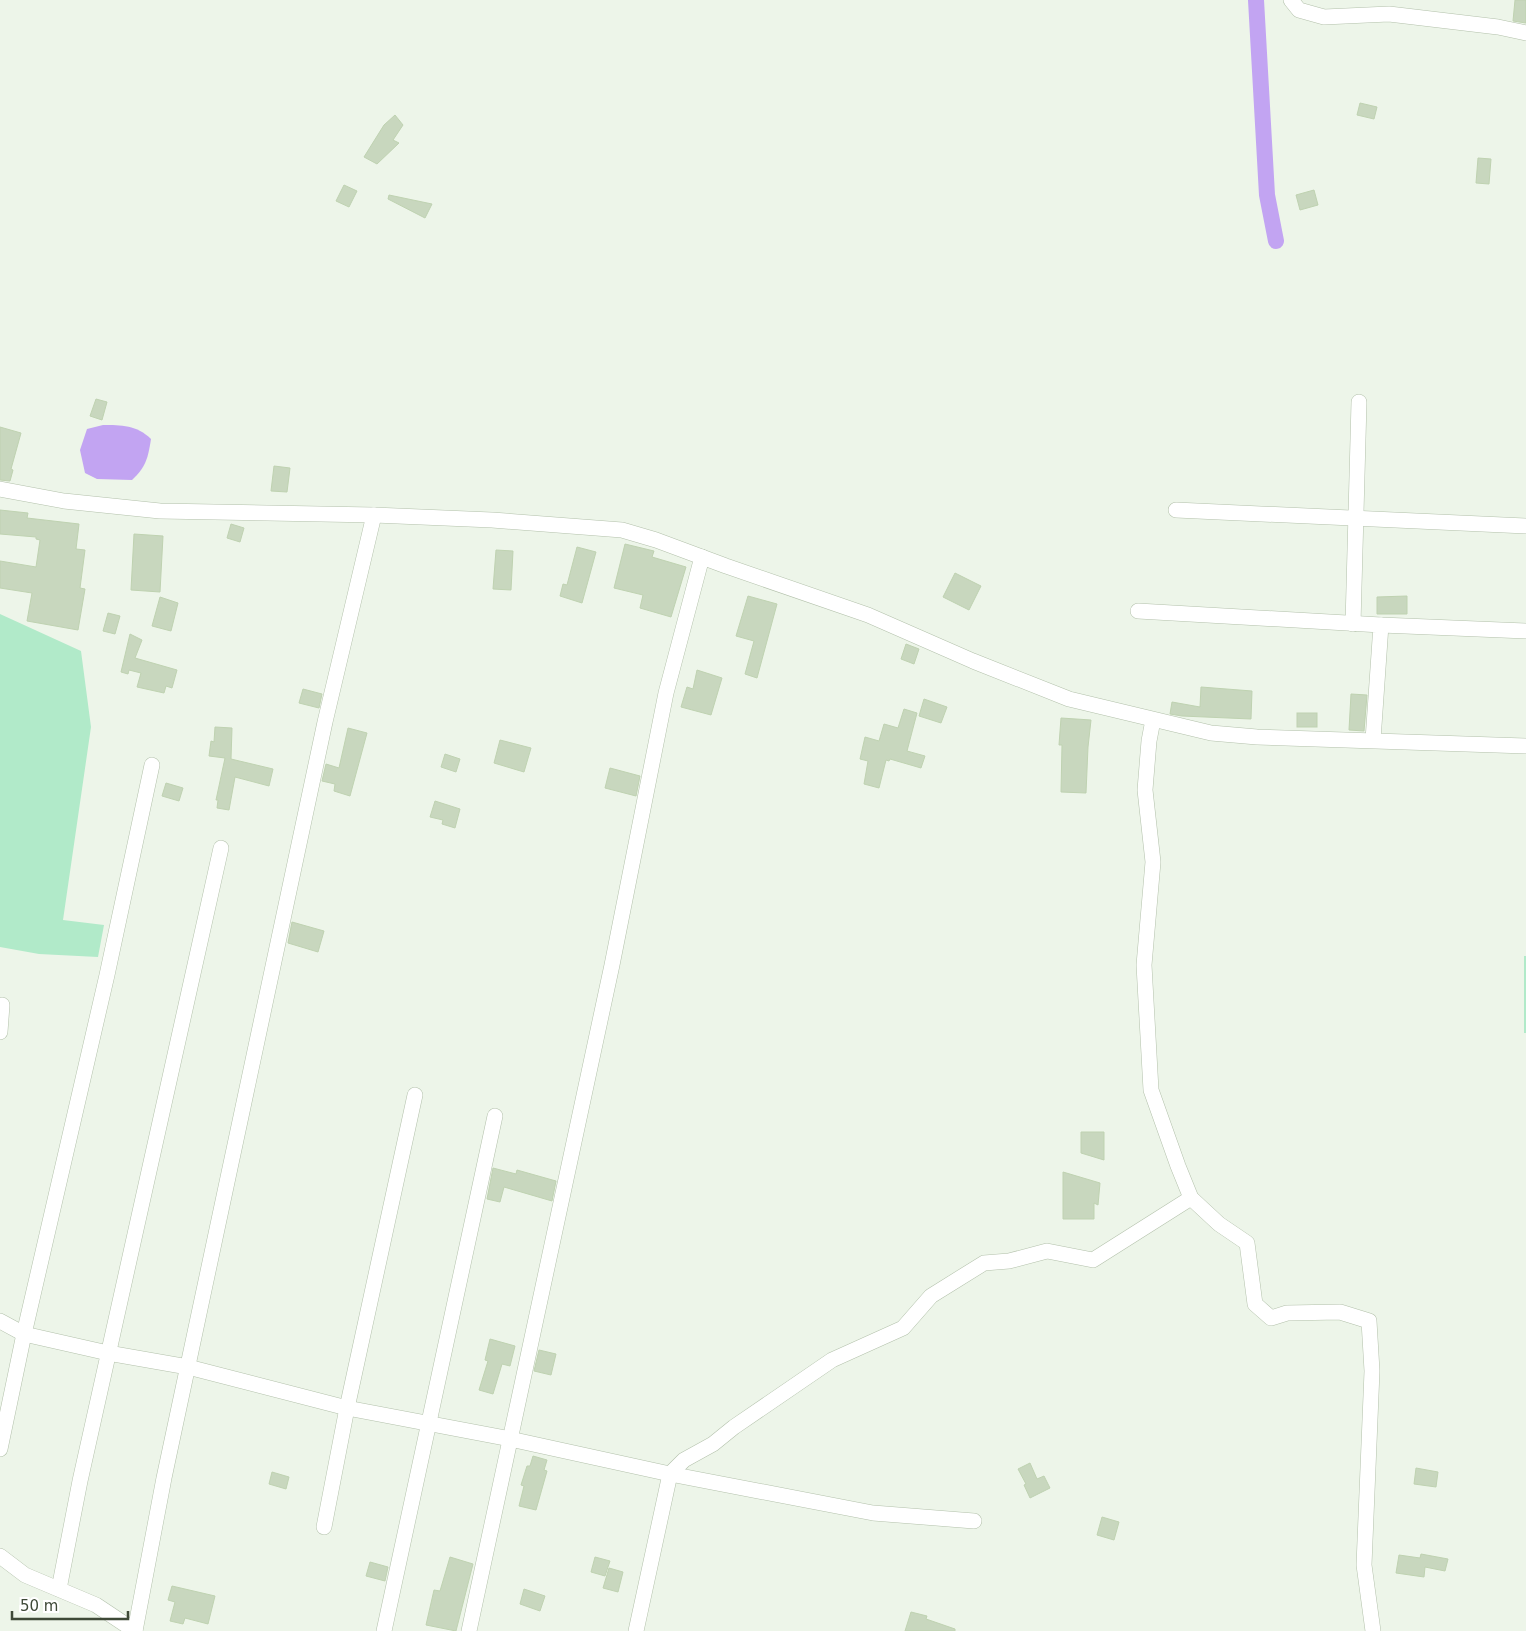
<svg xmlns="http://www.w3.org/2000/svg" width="1526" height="1631" viewBox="0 0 1526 1631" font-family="'DejaVu Sans',sans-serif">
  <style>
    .green { fill: #b1eac9 }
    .water { fill: #c2a4f2 }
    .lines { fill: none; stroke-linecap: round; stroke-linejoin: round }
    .canal { stroke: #c2a4f2; stroke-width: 16 }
    .building { fill: #c8d7be; stroke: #bfd2b1 }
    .minor-casing { stroke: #b3c1ab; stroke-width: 16 }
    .minor { stroke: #fff; stroke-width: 15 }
  </style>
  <rect width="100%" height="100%" fill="#edf5e9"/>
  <g class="green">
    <path d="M 0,614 L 81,651 L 91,727 L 63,920 L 104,925 L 98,957 L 39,954 L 0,947 Z"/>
    <rect x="1524" y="956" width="2" height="77"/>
  </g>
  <path class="water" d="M 103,425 C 121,425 137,425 151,439 C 148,458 146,467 132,480 L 97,479 L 85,473 L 80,450 L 87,429 Z"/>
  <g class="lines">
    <path class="canal" d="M 1256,0 L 1267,195 L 1276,241"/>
  </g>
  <g class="building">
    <path d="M 1515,0 L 1526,0 L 1526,23 L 1513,21 Z"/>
    <path d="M 1360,103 L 1377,107 L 1374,119 L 1357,115 Z"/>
    <path d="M 395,115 L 403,125 L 393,140 L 399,143 L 377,164 L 364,157 L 384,125 Z"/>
    <path d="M 1478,158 L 1491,159 L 1489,184 L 1476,183 Z"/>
    <path d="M 344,185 L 357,191 L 349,207 L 336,201 Z"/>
    <path d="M 1314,190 L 1318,205 L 1300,210 L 1296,195 Z"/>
    <path d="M 389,195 L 432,204 L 425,218 L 388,199 Z"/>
    <path d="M 96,399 L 107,402 L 102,420 L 90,416 Z"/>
    <path d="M 0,427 L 21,433 L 11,469 L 13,470 L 10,481 L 0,480 Z"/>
    <path d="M 274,466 L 290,468 L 287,492 L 271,491 Z"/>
    <path d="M 0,510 L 28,513 L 27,518 L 79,524 L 76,549 L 85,550 L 80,588 L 85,589 L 78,630 L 27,621 L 32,593 L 0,588 L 0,561 L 36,567 L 40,540 L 36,539 L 36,537 L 0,534 Z"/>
    <path d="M 231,524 L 244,528 L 240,542 L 227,538 Z"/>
    <path d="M 134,534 L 163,536 L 160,592 L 131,590 Z"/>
    <path d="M 625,544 L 654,551 L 652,557 L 686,567 L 671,617 L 640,608 L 643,595 L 614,588 Z"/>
    <path d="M 577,547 L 596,552 L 582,603 L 560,596 L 563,584 L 567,585 Z"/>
    <path d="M 496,550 L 513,551 L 511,590 L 493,589 Z"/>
    <path d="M 955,573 L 981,586 L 969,610 L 943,597 Z"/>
    <path d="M 748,596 L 777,604 L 757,678 L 745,674 L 754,641 L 736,636 Z"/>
    <path d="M 1407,596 L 1407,614 L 1377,614 L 1377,597 Z"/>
    <path d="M 160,597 L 178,603 L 171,631 L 152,626 Z"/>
    <path d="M 108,613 L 120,616 L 115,634 L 103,631 Z"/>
    <path d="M 130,634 L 142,640 L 135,658 L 177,670 L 172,688 L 166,686 L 164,693 L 137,687 L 141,673 L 129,670 L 128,674 L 121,672 Z"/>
    <path d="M 906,644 L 919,649 L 914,664 L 901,659 Z"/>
    <path d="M 697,670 L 722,678 L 711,715 L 681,707 L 687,687 L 693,689 Z"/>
    <path d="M 1201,687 L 1252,691 L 1251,719 L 1182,716 L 1170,714 L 1172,702 L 1200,707 Z"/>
    <path d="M 303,689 L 322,694 L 319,708 L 299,703 Z"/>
    <path d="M 1351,694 L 1367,695 L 1364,731 L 1349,730 Z"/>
    <path d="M 924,699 L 947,707 L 941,723 L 919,716 Z"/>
    <path d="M 904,709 L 917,713 L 907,751 L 925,756 L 921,768 L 890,759 L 889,761 L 886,760 L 879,788 L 864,784 L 868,761 L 860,759 L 865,737 L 879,741 L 884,724 L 898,728 Z"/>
    <rect x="1297" y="713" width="20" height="14"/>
    <path d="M 1061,718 L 1091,720 L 1088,747 L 1086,793 L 1061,792 L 1062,745 L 1059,745 Z"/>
    <path d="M 215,727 L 232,728 L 231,759 L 273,769 L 269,786 L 235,777 L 229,810 L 217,808 L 218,800 L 216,800 L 225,758 L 209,756 L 211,741 L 214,742 Z"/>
    <path d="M 348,728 L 367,733 L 350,796 L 334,791 L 335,784 L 322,781 L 326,764 L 339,768 Z"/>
    <path d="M 500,740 L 531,748 L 524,772 L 494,763 Z"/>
    <path d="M 445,754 L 460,759 L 456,772 L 441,767 Z"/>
    <path d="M 610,768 L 640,776 L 636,796 L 605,788 Z"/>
    <path d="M 166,783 L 183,788 L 179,801 L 162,796 Z"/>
    <path d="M 435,801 L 460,809 L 455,828 L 442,824 L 443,820 L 430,817 Z"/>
    <path d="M 292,922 L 324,931 L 318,952 L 288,943 Z"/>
    <path d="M 1081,1132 L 1104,1132 L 1104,1160 L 1081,1153 Z"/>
    <path d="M 493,1168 L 516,1174 L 517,1170 L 556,1181 L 552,1201 L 504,1187 L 500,1202 L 487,1199 Z"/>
    <path d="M 1063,1172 L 1100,1183 L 1098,1205 L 1094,1203 L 1094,1219 L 1063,1219 Z"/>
    <path d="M 490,1339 L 515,1346 L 510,1366 L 502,1364 L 493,1394 L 479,1390 L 488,1361 L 485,1360 Z"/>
    <path d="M 539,1350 L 556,1354 L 551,1375 L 534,1371 Z"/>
    <path d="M 533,1456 L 547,1460 L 544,1470 L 547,1471 L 536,1510 L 519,1506 L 524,1486 L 521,1485 L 527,1466 L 530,1466 Z"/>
    <path d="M 1030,1463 L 1037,1479 L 1044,1476 L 1050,1488 L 1030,1498 L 1024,1485 L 1026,1484 L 1018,1469 Z"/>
    <path d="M 1416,1468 L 1438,1472 L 1436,1487 L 1414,1484 Z"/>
    <path d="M 272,1472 L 289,1477 L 286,1489 L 269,1484 Z"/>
    <path d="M 1102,1517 L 1119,1522 L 1114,1540 L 1097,1535 Z"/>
    <path d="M 1421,1554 L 1448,1559 L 1445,1571 L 1425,1567 L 1424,1577 L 1396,1573 L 1399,1555 L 1420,1558 Z"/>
    <path d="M 450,1557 L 473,1564 L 456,1631 L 426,1625 L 434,1590 L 440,1591 Z"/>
    <path d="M 595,1557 L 610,1561 L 605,1576 L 591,1572 Z"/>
    <path d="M 370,1562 L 388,1567 L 385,1581 L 366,1576 Z"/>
    <path d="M 609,1568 L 623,1572 L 618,1592 L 603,1588 Z"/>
    <path d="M 172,1586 L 215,1596 L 208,1624 L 185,1618 L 183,1624 L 170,1621 L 175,1602 L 168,1600 Z"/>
    <path d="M 524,1589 L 545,1596 L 540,1611 L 520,1604 Z"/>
    <path d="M 911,1612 L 927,1616 L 926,1619 L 955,1629 L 955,1631 L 905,1631 Z"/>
  </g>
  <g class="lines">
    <defs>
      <g id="minor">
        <path d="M 1291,0 L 1299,10 L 1324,17 L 1389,14 L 1498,27 L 1526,33"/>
        <path d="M 0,489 L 64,501 L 160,511 L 374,515 L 492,520 L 622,530 L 656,540 L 726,566 L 868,615 L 973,661 L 1069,699 L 1211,733 L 1257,737 L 1526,746"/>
        <path d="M 1176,510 L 1526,526"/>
        <path d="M 1138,611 L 1381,625 L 1373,740"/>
        <path d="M 1353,624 L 1359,402"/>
        <path d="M 1381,625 L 1526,631"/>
        <path d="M 1153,720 L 1149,741 L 1145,790 L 1153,862 L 1144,965 L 1151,1090 L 1178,1166 L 1191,1198 L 1219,1224 L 1247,1243 L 1255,1304 L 1271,1318 L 1287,1313 L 1340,1312 L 1369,1321 L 1372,1371 L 1364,1565 L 1373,1631"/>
        <path d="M 0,1032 L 2,1005"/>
        <path d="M 0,1321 L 24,1334 L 108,1353 L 188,1367 L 347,1408 L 510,1439 L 670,1474 L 873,1513 L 974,1521"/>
        <path d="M 0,1449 L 24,1334 L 107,975 L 152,765"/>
        <path d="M 324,1527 L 347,1408 L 415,1095"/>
        <path d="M 0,1556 L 25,1575 L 96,1605 L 135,1631"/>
        <path d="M 59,1589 L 80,1481 L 221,848"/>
        <path d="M 135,1631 L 164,1478 L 325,722 L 374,515"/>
        <path d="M 384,1631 L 495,1116"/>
        <path d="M 469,1631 L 612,965 L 666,693 L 702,557"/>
        <path d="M 636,1631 L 670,1474 L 684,1460 L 713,1444 L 734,1427 L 832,1360 L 903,1328 L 931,1296 L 984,1263 L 1009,1261 L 1047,1251 L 1093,1260 L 1191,1198"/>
      </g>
    </defs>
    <use href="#minor" class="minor-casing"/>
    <use href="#minor" class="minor"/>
  </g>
  <path d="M12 1611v8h116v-8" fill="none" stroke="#3e4937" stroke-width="2.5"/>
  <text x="20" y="1611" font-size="15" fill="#3e4937" stroke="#ffffff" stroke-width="4" paint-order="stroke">50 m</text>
</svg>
